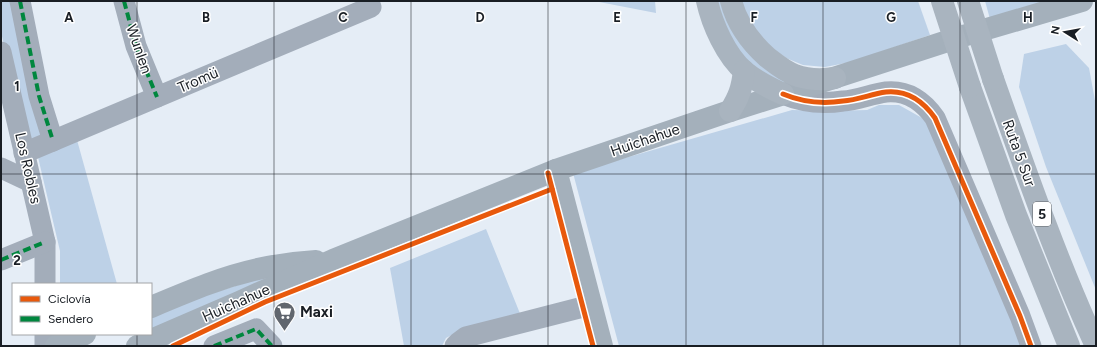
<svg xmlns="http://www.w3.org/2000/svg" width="1097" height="347" viewBox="0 0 1097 347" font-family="Figtree,sans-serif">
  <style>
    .green { fill: #bdd1e7 }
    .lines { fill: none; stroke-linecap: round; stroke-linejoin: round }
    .minor { stroke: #a3adba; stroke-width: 21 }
    .major { stroke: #a4b0bb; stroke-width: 22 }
    .highway { stroke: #a9b4bf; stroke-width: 22 }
    .highway-bridge { stroke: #a9b4bf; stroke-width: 22 }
    .quiet { stroke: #00873e; stroke-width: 4; stroke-dasharray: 8 4; stroke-linecap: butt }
    .cycleway-casing { stroke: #fff; stroke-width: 8 }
    .cycleway { stroke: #e8590c; stroke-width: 5 }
    .grid { fill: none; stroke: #191e24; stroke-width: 1; stroke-opacity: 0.55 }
    .labels { text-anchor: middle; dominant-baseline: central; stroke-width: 3; stroke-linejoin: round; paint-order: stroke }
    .shield { fill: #fff; stroke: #5e6266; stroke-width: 1 }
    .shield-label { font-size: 14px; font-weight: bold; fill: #191e24 }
    .street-label { font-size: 15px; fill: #191e24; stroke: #fff }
    .poi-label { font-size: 15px; font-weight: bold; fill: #191e24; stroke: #fff; text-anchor: start }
    .grid-label { font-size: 13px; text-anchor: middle; font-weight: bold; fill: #191e24; stroke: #fff; stroke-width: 3; stroke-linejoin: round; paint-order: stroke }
  </style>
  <rect width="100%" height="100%" fill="#e5edf6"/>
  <g class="green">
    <path d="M 1,1 L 15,1 L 48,138 L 27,147 L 1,32 Z"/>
    <path d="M 594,1 L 655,1 L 656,13 Z"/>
    <path d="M 712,1 L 723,1 L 793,80 L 773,85 L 729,48 Z"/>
    <path d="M 740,1 L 918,1 L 930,35 L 851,62 L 825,67 L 803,65 L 786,58 L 762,42 L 743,13 Z"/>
    <path d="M 985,1 L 1050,1 L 990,19 Z"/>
    <path d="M 1066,44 L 1089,68 L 1096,106 L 1096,290 L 1046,167 L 1019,87 L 1024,54 Z"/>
    <path d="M 879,105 L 899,105 L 938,127 L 1030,346 L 619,346 L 573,173 L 792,110 L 831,111 L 867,110 Z"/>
    <path d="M 77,140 L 117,284 L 60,284 L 60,251 L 38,157 Z"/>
    <path d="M 486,229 L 521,316 L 461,330 L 446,338 L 442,346 L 404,346 L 390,268 Z"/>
    <path d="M 277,273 L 151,333 L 151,318 L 194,299 Z"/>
  </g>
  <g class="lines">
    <g class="minor">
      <path d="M 20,1 L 39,96 L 53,141"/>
      <path d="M 124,1 L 136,46 L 157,97"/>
      <path d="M 1,52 L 45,242 L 45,284"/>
      <path d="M 783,94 C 802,102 823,104 843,101 C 858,100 871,94 886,92 C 907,90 923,101 935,118 L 1020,316 L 1031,346"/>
      <path d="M 24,153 L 371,7"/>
      <path d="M 1,168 L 31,182"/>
      <path d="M 1,260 L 45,242"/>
      <path d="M 45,334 L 45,346"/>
      <path d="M 214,346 L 256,329 L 272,346"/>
      <path d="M 455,346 L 458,343 L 466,337 L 591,305"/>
    </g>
    <g class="major">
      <path d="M 556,170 L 602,346"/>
      <path d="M 151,307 C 170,299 189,291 208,284 C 242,271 280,263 316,261"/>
      <path d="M 56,346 L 85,334"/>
      <path d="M 137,346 L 239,302 L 333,260 L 556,170 L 730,111 L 812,85 L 963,36 L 1082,1"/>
    </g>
    <g class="highway">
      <path d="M 707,1 C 712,24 726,56 745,72 C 756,81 770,88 783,94"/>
      <path d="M 731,1 C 737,24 749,41 767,57 C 776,64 784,71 795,75 C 808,80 821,80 835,78"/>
      <path d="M 993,79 C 1025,169 1056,259 1096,346"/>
      <path d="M 970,87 L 1016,215 L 1069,346"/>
      <path d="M 730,111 C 739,97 742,88 744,71"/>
    </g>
    <g class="highway-bridge">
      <path d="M 942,1 L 970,87"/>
      <path d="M 968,1 L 993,79"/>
    </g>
    <g class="quiet">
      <path d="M 20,1 L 39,96 L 53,141"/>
      <path d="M 124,1 L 136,46 L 157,97"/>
      <path d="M 1,260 L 45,242"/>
      <path d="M 214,346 L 256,329 L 272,346"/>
    </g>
    <defs>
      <g id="cycleway">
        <path d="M 783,94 C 802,102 823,104 843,101 C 858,100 871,94 886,92 C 907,90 923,101 935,118 L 1020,316 L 1031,346"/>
        <path d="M 548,173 L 593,346"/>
        <path d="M 173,346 L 265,302 L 552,189"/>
      </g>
    </defs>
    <use href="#cycleway" class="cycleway-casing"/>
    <use href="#cycleway" class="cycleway"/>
  </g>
  <path class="grid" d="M 137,1 L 137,284M 274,1 L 274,346M 411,1 L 411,346M 548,1 L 548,346M 686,1 L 686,346M 823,1 L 823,346M 960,1 L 960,346M 1,174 L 1096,174M 137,334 L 137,346"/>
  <defs>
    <symbol id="supermarket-pin" viewBox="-11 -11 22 30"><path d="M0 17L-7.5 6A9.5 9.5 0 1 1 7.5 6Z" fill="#60666e" stroke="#fff"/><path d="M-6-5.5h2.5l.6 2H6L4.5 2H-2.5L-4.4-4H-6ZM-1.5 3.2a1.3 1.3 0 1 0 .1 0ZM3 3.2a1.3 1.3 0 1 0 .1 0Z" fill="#fff"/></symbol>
  </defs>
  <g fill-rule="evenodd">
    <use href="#supermarket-pin" x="272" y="300" width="25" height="34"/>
  </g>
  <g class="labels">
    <rect class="shield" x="1033" y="202" width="18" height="24" rx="3"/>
    <g class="shield-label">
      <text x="1042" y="214">5</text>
    </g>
    <g class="street-label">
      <text transform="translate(139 49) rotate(71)">Wunlen</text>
      <text transform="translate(198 80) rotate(-23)">Tromü</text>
      <text transform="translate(645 140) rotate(-19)">Huichahue</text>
      <text transform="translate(1019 153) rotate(70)">Ruta 5 Sur</text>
      <text transform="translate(28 168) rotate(77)">Los Robles</text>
      <text transform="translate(236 303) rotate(-24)">Huichahue</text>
    </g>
    <g class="poi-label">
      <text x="300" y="312">Maxi</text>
    </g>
  </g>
  <g class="grid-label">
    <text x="69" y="22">A</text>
    <text x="206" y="22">B</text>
    <text x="343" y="22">C</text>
    <text x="480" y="22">D</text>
    <text x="617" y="22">E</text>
    <text x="754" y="22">F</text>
    <text x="891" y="22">G</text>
    <text x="1028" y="22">H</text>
    <text x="17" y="91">1</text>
    <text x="17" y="265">2</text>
  </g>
  <rect width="1097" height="347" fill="none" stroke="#191e24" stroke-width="4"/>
  <rect x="12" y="283" width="140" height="52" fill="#ffffff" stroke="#a3a5a7"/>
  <rect x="20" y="296" width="20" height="6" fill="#e8590c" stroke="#a3a5a7"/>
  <text x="48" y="303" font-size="12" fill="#191e24">Ciclovía</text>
  <rect x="20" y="316" width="20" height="6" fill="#00873e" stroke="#a3a5a7"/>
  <text x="48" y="323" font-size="12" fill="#191e24">Sendero</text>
  <g transform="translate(1065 32) rotate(281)" stroke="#ffffff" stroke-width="3" paint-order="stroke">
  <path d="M0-3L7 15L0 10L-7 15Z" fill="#191e24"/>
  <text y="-6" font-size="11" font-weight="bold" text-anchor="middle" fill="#191e24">N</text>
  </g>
</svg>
